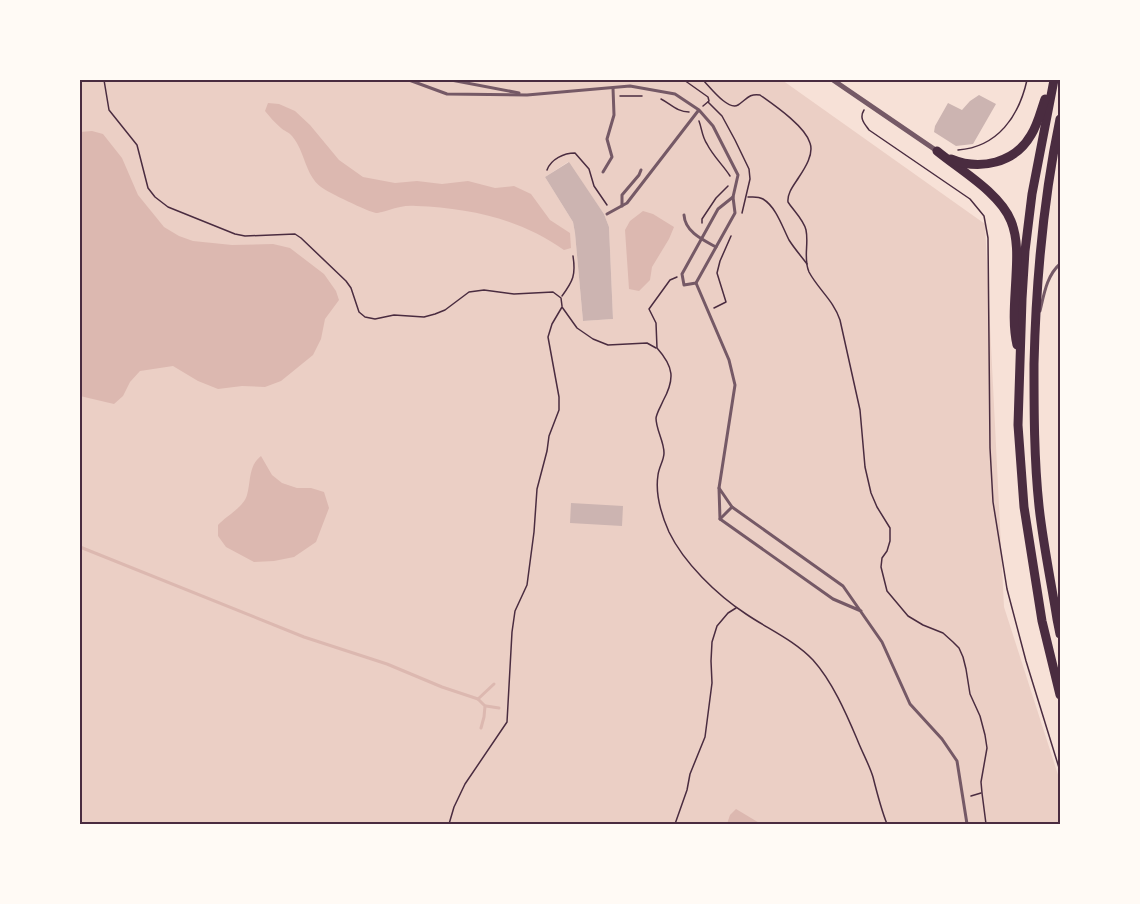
<svg xmlns="http://www.w3.org/2000/svg" width="1140" height="904" viewBox="0 0 1140 904" font-family="Georgia,serif">
  <style>
    .green { fill: #ebcfc5; fill-rule: evenodd }
    .water { fill: #dcb8b0 }
    .lines { fill: none; stroke-linecap: round; stroke-linejoin: round }
    .stream { stroke: #dcb8b0; stroke-width: 3 }
    .building { fill: #ccb4b1 }
    .path { stroke: #4a2c40; stroke-width: 1.5 }
    .service { stroke: #755966; stroke-width: 3 }
    .minor { stroke: #755966; stroke-width: 5 }
    .trunk { stroke: #4a2c40; stroke-width: 9 }
    .neatline { fill: none; stroke: #4a2c40; stroke-width: 2 }
  </style>
  <rect width="100%" height="100%" fill="#f7e1d7"/>
  <path class="green" d="M 80,80 L 782,80 L 985,224 L 1004,607 L 1060,781 L 1060,824 L 80,824 ZM 568,162 L 604,214 L 609,227 L 613,319 L 583,321 L 575,233 L 573,222 L 545,177 Z"/>
  <g class="water">
    <path d="M 268,103 L 279,104 L 295,111 L 310,125 L 339,160 L 363,177 L 395,183 L 417,181 L 442,184 L 468,181 L 495,188 L 514,186 L 531,194 L 550,220 L 570,233 L 571,248 L 564,250 C 520,219 470,208 416,206 C 407,205 398,207 389,210 C 385,211 379,213 376,213 C 369,212 327,192 321,187 C 305,175 305,151 292,136 C 289,132 284,131 281,128 C 275,123 270,117 265,111 Z"/>
    <path d="M 92,131 L 103,134 L 122,158 L 138,195 L 164,227 L 179,236 L 193,241 L 232,245 L 273,244 L 290,248 L 324,274 L 336,291 L 339,300 L 325,319 L 321,339 L 313,355 L 281,381 L 265,387 L 242,386 L 218,389 L 198,381 L 173,366 L 140,371 L 130,382 L 123,396 L 114,404 L 80,396 L 80,132 Z"/>
    <path d="M 643,211 L 653,214 L 674,227 L 669,239 L 652,267 L 650,280 L 639,291 L 629,289 L 625,230 L 630,221 Z"/>
    <path d="M 261,456 L 272,475 L 282,483 L 297,488 L 311,488 L 324,492 L 329,508 L 316,542 L 294,557 L 274,561 L 254,562 L 226,547 L 218,536 L 218,525 C 226,516 244,507 247,495 C 251,482 248,466 261,456 Z"/>
    <path d="M 736,809 L 761,824 L 727,824 L 730,815 Z"/>
  </g>
  <g class="lines">
    <g class="stream">
      <path d="M 80,547 L 304,637 L 387,664 L 442,687 L 478,699 L 485,706 L 484,717 L 481,728"/>
      <path d="M 478,699 L 494,684"/>
      <path d="M 486,706 L 499,708"/>
    </g>
  </g>
  <g class="building">
    <path d="M 979,95 L 996,104 L 973,144 L 956,146 L 934,132 L 935,126 L 948,103 L 962,110 L 970,101 Z"/>
    <path d="M 569,162 L 604,214 L 609,227 L 613,319 L 583,321 L 575,233 L 573,222 L 545,177 Z"/>
    <path d="M 571,503 L 623,506 L 622,526 L 570,523 Z"/>
  </g>
  <g class="lines">
    <g class="path">
      <path d="M 104,80 L 109,110 L 137,145 L 148,188 L 155,197 L 168,207 L 235,234 L 245,236 L 295,234 L 301,238 L 346,281 L 351,288 L 359,312 L 365,317 L 375,319 L 394,315 L 424,317 L 435,314 L 445,310 L 469,292 L 484,290 L 514,294 L 553,292 L 561,298 L 562,306"/>
      <path d="M 684,80 L 708,97 L 709,101 L 703,106"/>
      <path d="M 703,80 C 710,87 728,111 738,105 C 746,100 749,93 760,95 C 774,105 805,126 810,143 C 814,154 805,168 799,177 C 794,185 787,193 788,202 C 793,210 804,220 806,230 C 809,244 803,259 809,272 C 818,289 834,301 840,320 L 860,410 L 865,467 L 871,493 L 877,507 L 890,528 L 890,541 L 887,551 L 882,558 L 881,567 L 887,591 L 908,616 L 923,625 L 943,633 L 953,642 L 959,648 L 963,657 L 966,669 L 970,694 L 980,716 L 985,735 L 987,748 L 981,782 L 982,793 L 986,824"/>
      <path d="M 620,96 L 642,96"/>
      <path d="M 661,99 C 671,104 677,112 689,112"/>
      <path d="M 708,102 L 722,116 L 735,140 L 749,169 L 750,179 L 742,213"/>
      <path d="M 864,110 C 859,118 864,123 869,130 L 970,199 L 984,216 L 988,238 L 990,448 L 993,502 L 1007,589 L 1026,661 L 1060,771"/>
      <path d="M 699,121 C 702,129 702,137 707,144 C 713,156 723,165 730,176"/>
      <path d="M 958,150 C 998,147 1019,116 1027,80"/>
      <path d="M 547,170 C 551,159 564,153 575,153 L 589,169 L 594,186 L 607,205"/>
      <path d="M 748,197 C 753,197 758,196 763,199 C 776,207 782,226 789,240 C 794,248 801,256 807,264"/>
      <path d="M 702,223 L 702,219 L 716,198 L 728,186"/>
      <path d="M 677,277 L 670,280 L 649,309 L 656,323 L 657,348 C 674,367 675,379 663,401 C 661,406 657,412 656,418 C 656,430 664,441 664,453 C 664,460 659,467 658,475 C 655,494 661,514 669,532 C 684,563 717,595 746,614 C 768,629 794,640 813,660 C 832,681 846,713 857,739 C 862,752 869,764 873,777 C 877,793 881,809 887,824"/>
      <path d="M 562,296 C 573,281 576,275 573,256"/>
      <path d="M 714,308 L 726,302 L 717,273 L 720,261 L 731,236"/>
      <path d="M 971,796 L 981,793"/>
      <path d="M 449,824 L 454,807 L 465,784 L 507,722 L 512,632 L 515,611 L 527,585 L 534,532 L 537,489 L 547,451 L 549,436 L 559,410 L 559,397 L 548,337 L 552,324 L 562,307 L 577,328 L 593,339 L 608,345 L 647,343 L 656,348"/>
      <path d="M 675,824 L 687,790 L 690,774 L 705,737 L 712,683 L 711,661 L 712,642 L 717,626 L 728,613 L 736,608"/>
    </g>
    <g class="service">
      <path d="M 409,80 L 447,94 L 527,95 L 630,86 L 675,94 L 699,110 L 713,126 L 738,175 L 733,197"/>
      <path d="M 451,80 L 519,93"/>
      <path d="M 603,172 L 612,157 L 607,139 L 614,115 L 613,88"/>
      <path d="M 733,197 L 735,213 L 696,283 L 684,285 L 682,274 L 718,209 Z"/>
      <path d="M 622,206 L 622,195 L 639,175 L 641,170"/>
      <path d="M 607,214 L 627,203 L 698,111"/>
      <path d="M 684,215 C 685,232 703,240 716,247"/>
      <path d="M 696,283 L 729,360 L 735,385 L 719,488"/>
      <path d="M 1040,311 C 1044,294 1047,275 1060,264"/>
      <path d="M 720,519 L 732,507"/>
      <path d="M 861,611 L 833,599 L 720,519 L 719,488 L 732,507 L 843,586 L 882,642 L 910,704 L 942,739 L 957,761 L 967,824"/>
    </g>
    <path class="minor" d="M 833,80 L 937,151"/>
    <g class="trunk">
      <path d="M 1054,80 L 1032,194 L 1025,251 L 1022,299 L 1018,425 L 1024,507 L 1042,621 L 1060,695"/>
      <path d="M 1060,119 C 1043,200 1036,281 1034,364 C 1034,411 1034,459 1039,506 C 1043,544 1051,581 1057,619 L 1060,634"/>
      <path d="M 937,151 C 960,170 1000,193 1011,221 C 1018,238 1017,258 1016,276 C 1015,299 1012,323 1017,345"/>
      <path d="M 951,159 C 980,171 1015,163 1031,135 C 1038,124 1041,110 1045,99"/>
    </g>
  </g>
  <rect width="1140" height="904" fill="none" stroke="#fffaf5" stroke-width="162"/>
  <rect x="81" y="81" width="978" height="742" class="neatline"/>
</svg>
